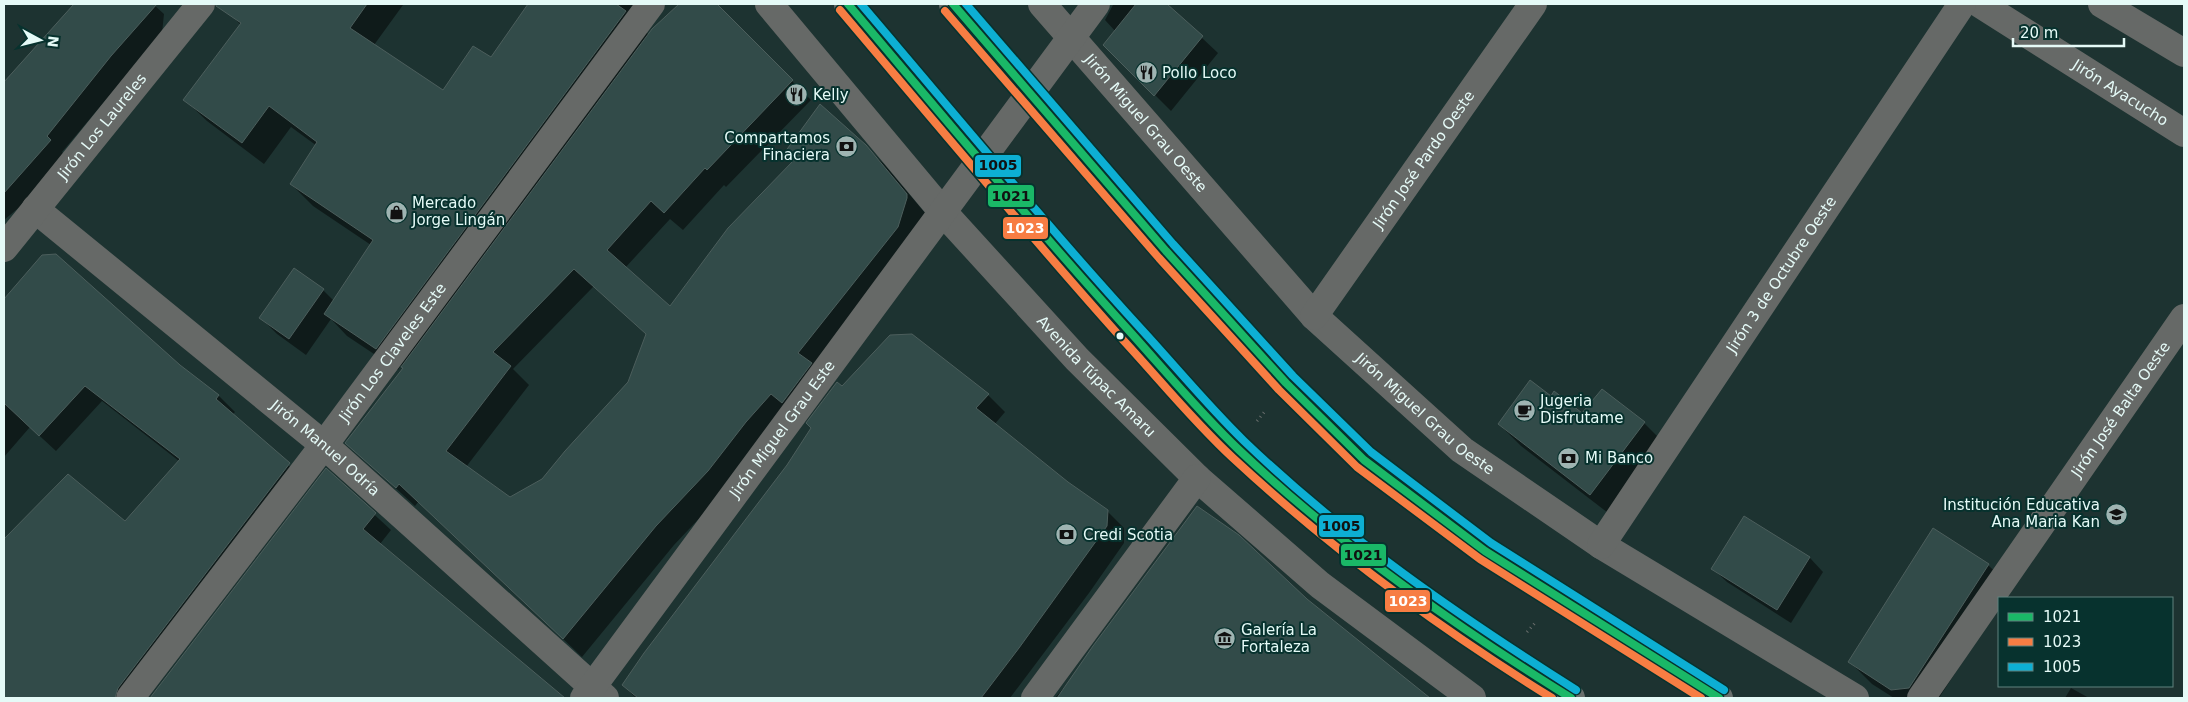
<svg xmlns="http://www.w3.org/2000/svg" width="2188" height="702" viewBox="0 0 2188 702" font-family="'DejaVu Sans',sans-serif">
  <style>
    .shadow { fill: #0007; fill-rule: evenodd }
    .building { fill: #324b49; stroke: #4c5e5c; fill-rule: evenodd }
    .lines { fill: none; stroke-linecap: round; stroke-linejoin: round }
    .path { stroke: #696e6c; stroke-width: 3; stroke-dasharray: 1 4; stroke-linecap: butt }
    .minor { stroke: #666967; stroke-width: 28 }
    .highway { stroke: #686f6c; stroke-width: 28 }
    .bus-1-casing { stroke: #07322e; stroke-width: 11 }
    .bus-2-casing { stroke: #07322e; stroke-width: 11 }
    .bus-3-casing { stroke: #07322e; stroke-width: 11 }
    .bus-1 { stroke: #1ab867; stroke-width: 8 }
    .bus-2 { stroke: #f77d43; stroke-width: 8 }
    .bus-3 { stroke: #0dafd3; stroke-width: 8 }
    .bus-dot { fill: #e5faf7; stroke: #07322e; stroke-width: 2 }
    .labels { text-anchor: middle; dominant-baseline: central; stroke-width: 4; stroke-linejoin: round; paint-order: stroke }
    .poi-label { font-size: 15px; fill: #e5faf7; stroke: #07322e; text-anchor: start }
    .street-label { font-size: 15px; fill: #e5faf7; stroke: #07322e }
    .line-badge { stroke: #07322e; stroke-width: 2 }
    .badge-label { font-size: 14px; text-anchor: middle; font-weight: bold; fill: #fff }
    .pale-badge-label { font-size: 14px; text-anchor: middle; font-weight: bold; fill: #111 }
  </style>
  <rect width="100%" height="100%" fill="#1d3331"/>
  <g class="shadow">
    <path d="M 76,4 L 153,4 L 164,14 L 162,33 L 62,152 L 66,157 L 28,200 L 4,220 L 4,84 Z"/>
    <path d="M 238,4 L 402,4 L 403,5 L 374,45 L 443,91 L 491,59 L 529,4 L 639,4 L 629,15 L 649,35 L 680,4 L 714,4 L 811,100 L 726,187 L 724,185 L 683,230 L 670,219 L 625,268 L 670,308 L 865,146 L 885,165 L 925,213 L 726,490 L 674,545 L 582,657 L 419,501 L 415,506 L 347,443 L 404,368 L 401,365 L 398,370 L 347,336 L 331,319 L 306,355 L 277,334 L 261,318 L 323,290 L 334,301 L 371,245 L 313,206 L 291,184 L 317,146 L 291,127 L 264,164 L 207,121 L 185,100 L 241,25 L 230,14 ZM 594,286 L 647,335 L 629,383 L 543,480 L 510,499 L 466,467 L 529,385 L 513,369 Z"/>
    <path d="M 1082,4 L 1166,4 L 1218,53 L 1171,111 L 1105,45 L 1116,32 L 1105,20 L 1113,5 Z"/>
    <path d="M 43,257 L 219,396 L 235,412 L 232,415 L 306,481 L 120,698 L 4,698 L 4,540 L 68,476 L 125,523 L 179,461 L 102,401 L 56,451 L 30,427 L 4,457 L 4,301 Z"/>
    <path d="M 842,387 L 988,395 L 1005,412 L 994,425 L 1067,484 L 1107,511 L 1124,528 L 1124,543 L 1089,593 L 1010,698 L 636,698 L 623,685 L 788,466 Z"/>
    <path d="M 1602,391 L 1644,423 L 1666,445 L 1612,516 L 1521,446 L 1499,424 L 1551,397 L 1583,415 Z"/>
    <path d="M 326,470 L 391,530 L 380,544 L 562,698 L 151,698 Z"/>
    <path d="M 1744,517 L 1810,558 L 1823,572 L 1791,623 L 1727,582 L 1713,569 Z"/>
    <path d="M 1988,565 L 2011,587 L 1939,698 L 1894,698 L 1872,684 L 1850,662 Z"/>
    <path d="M 1306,600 L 1425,698 L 1055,698 L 1073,677 Z"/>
    <path d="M 2071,688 L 2089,698 L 2065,698 Z"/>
  </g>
  <g class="building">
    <path d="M 74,4 L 157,4 L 111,56 L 47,136 L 51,140 L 4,193 L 4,82 Z"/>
    <path d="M 216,4 L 367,4 L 350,28 L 443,90 L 473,46 L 491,57 L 528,4 L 616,4 L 626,11 L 376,349 L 324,314 L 373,240 L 290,184 L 317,142 L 269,106 L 242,143 L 183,100 L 241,23 L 216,6 Z"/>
    <path d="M 679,4 L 717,4 L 793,80 L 707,170 L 705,168 L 664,213 L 651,201 L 607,250 L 670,306 L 728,228 L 794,160 L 785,152 L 820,104 L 866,145 L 907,194 L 907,198 L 898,227 L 798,353 L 812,363 L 782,403 L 771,394 L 746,422 L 708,471 L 656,526 L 563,639 L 399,484 L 396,488 L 345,443 L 403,368 L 401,367 L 652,29 ZM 574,269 L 646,334 L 628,382 L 565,451 L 542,479 L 510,497 L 446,451 L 511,366 L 493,352 Z"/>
    <path d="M 1136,4 L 1167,4 L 1203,36 L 1154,96 L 1103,45 Z"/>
    <path d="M 56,254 L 180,365 L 219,395 L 216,399 L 290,463 L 118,688 L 115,698 L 4,698 L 4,539 L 68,474 L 125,521 L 180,459 L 85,386 L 39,436 L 4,403 L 4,299 L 42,255 Z"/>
    <path d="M 294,268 L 324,289 L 289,339 L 259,318 Z"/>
    <path d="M 912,334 L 989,394 L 976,408 L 1068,482 L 1108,510 L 1107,526 L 1019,648 L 981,698 L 638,698 L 622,685 L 644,653 L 787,465 L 811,428 L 806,423 L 837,382 L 842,386 L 890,335 Z"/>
    <path d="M 1530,380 L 1551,396 L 1554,391 L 1582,413 L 1602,389 L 1645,422 L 1590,495 L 1498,424 Z"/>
    <path d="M 326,468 L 376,513 L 363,529 L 565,698 L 150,698 Z"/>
    <path d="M 1197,506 L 1239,535 L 1307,599 L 1430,698 L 1057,698 L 1093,646 Z"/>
    <path d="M 1744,516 L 1810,557 L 1777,610 L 1711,569 Z"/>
    <path d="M 1933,528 L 1989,564 L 1909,688 L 1891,690 L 1848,662 Z"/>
  </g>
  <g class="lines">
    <g class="path">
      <path d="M 1257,421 L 1266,410"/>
      <path d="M 1527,632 L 1536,622"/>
    </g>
    <g class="minor">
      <path id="s1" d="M 769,4 L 942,211 L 1077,359 L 1197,478 L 1320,585 L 1472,698"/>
      <path id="s2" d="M 1042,4 L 1314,316 L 1462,450 L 1601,545 L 1855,698"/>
      <path id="s3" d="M 1980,4 L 2184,133"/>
      <path d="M 2102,4 L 2184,53"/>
      <path id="s4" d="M 35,209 L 324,445 L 605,698"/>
      <path id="s5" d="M 4,248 L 201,4"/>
      <path id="s6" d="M 1314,316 L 1533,4"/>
      <path id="s7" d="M 1601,545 L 1962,4"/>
      <path id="s8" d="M 130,698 L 324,445 L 651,4"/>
      <path id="s9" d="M 584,698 L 1096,4"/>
      <path d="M 1035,698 L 1197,478"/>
      <path id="s10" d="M 1921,698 L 2184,318"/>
    </g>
    <g class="highway">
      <path d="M 848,4 C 948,121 1045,240 1149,353 C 1179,385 1207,420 1239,450 C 1340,545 1453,626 1571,698"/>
      <path d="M 953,4 L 1166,251 L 1286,383 L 1364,460 L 1485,551 L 1719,698"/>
    </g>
    <defs>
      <g id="bus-1">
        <path d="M 848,4 C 942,115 1035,227 1132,334 C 1167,373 1201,414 1239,450 C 1340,545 1453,625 1571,698"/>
        <path d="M 953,4 L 1166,251 L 1286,383 L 1364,460 L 1485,551 L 1719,698"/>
      </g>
      <g id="bus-2">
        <path d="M 840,10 C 934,121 1027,233 1124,341 C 1160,380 1194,422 1233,458 C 1331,549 1439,628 1552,698"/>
        <path d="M 945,11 L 1159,258 L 1279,390 L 1357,467 L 1480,559 L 1701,698"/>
      </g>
      <g id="bus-3">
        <path d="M 861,4 C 954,113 1045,224 1142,330 C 1176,367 1208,406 1244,441 C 1344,537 1459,616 1576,690"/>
        <path d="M 966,4 L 1173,244 L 1293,376 L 1371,452 L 1491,543 L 1724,690"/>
      </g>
    </defs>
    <use href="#bus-1" class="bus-1-casing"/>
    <use href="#bus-2" class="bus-2-casing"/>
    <use href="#bus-3" class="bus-3-casing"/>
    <use href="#bus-1" class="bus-1"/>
    <use href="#bus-2" class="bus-2"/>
    <use href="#bus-3" class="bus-3"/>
  </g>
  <defs>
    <symbol id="restaurant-disc" viewBox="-11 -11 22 22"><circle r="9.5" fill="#9fb4b2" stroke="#07322e"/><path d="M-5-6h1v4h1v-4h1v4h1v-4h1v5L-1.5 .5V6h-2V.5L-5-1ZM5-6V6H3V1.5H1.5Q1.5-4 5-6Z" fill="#111"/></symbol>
    <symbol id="bank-disc" viewBox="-11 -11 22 22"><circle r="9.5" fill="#9fb4b2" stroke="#07322e"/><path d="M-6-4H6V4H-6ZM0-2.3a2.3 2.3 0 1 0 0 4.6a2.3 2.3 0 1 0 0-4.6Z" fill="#111"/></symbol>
    <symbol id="shop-disc" viewBox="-11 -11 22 22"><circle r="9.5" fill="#9fb4b2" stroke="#07322e"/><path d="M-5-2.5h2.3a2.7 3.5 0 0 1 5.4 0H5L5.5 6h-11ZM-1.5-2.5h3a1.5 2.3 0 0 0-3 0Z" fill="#111"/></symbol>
    <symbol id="cafe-disc" viewBox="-11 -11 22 22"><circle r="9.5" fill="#9fb4b2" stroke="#07322e"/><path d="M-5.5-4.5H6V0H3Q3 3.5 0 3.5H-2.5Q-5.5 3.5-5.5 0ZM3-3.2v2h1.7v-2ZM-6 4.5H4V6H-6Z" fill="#111"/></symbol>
    <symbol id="school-disc" viewBox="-11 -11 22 22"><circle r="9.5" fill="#9fb4b2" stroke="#07322e"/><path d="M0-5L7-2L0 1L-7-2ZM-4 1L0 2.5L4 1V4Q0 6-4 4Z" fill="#111"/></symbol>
    <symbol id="museum-disc" viewBox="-11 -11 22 22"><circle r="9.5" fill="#9fb4b2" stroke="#07322e"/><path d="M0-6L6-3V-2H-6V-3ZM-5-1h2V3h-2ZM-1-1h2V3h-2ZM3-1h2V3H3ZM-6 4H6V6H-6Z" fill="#111"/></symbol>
  </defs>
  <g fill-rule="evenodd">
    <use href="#restaurant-disc" x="1134" y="60" width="25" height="25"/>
    <use href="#restaurant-disc" x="784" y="82" width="25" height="25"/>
    <use href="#bank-disc" x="834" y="134" width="25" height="25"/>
    <use href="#shop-disc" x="384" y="200" width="25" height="25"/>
    <use href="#cafe-disc" x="1512" y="398" width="25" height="25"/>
    <use href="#bank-disc" x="1556" y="446" width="25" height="25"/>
    <use href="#school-disc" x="2104" y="502" width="25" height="25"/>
    <use href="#bank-disc" x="1054" y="522" width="25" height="25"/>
    <use href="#museum-disc" x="1212" y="626" width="25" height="25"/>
  </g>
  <circle class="bus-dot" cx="1120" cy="336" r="4.5"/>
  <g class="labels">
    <g class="poi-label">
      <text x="1162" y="73">Pollo Loco</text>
      <text x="813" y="95">Kelly</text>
      <text x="830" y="138" text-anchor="end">Compartamos<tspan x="830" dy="17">Finaciera</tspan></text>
      <text x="412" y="203">Mercado<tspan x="412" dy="17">Jorge Lingán</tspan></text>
      <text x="1540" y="401">Jugeria<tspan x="1540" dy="17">Disfrutame</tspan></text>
      <text x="1585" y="458">Mi Banco</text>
      <text x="2100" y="505" text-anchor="end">Institución Educativa<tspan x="2100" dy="17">Ana Maria Kan</tspan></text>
      <text x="1083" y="535">Credi Scotia</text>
      <text x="1241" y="630">Galería La<tspan x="1241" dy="17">Fortaleza</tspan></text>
    </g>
    <g class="street-label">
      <text stroke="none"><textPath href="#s3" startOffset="166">Jirón Ayacucho</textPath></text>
      <text stroke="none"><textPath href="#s2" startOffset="158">Jirón Miguel Grau Oeste</textPath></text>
      <text stroke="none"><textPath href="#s5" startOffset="156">Jirón Los Laureles</textPath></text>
      <text stroke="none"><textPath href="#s6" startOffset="191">Jirón José Pardo Oeste</textPath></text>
      <text stroke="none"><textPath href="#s7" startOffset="325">Jirón 3 de Octubre Oeste</textPath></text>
      <text stroke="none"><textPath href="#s8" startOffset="434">Jirón Los Claveles Este</textPath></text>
      <text stroke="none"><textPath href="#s1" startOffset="496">Avenida Túpac Amaru</textPath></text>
      <text stroke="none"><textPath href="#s10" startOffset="351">Jirón José Balta Oeste</textPath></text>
      <text stroke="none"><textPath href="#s2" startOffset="562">Jirón Miguel Grau Oeste</textPath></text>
      <text stroke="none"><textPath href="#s9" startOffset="334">Jirón Miguel Grau Este</textPath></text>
      <text stroke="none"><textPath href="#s4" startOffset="376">Jirón Manuel Odría</textPath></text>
    </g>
  </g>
  <g class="line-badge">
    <rect x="974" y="154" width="48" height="24" rx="5" fill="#0dafd3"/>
    <rect x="987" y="184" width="48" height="24" rx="5" fill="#1ab867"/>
    <rect x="1002" y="216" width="47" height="24" rx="5" fill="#f77d43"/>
    <rect x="1318" y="514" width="47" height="24" rx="5" fill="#0dafd3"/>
    <rect x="1340" y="543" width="47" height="24" rx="5" fill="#1ab867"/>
    <rect x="1384" y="589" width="47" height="24" rx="5" fill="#f77d43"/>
  </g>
  <g class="badge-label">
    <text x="1025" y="233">1023</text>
    <text x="1408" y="606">1023</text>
  </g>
  <g class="pale-badge-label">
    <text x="998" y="170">1005</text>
    <text x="1011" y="201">1021</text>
    <text x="1341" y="531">1005</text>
    <text x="1363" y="560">1021</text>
  </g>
  <rect width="2188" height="702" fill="none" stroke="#e5faf7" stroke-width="10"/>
  <rect x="1998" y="597" width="175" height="90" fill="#07322e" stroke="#60827e"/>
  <rect x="2008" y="613" width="25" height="8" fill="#1ab867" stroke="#60827e"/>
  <text x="2043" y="622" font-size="15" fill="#e5faf7">1021</text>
  <rect x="2008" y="638" width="25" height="8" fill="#f77d43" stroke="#60827e"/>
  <text x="2043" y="647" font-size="15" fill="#e5faf7">1023</text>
  <rect x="2008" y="663" width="25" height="8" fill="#0dafd3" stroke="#60827e"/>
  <text x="2043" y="672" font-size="15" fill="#e5faf7">1005</text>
  <g transform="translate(40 40) rotate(97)" stroke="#07322e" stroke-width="4" paint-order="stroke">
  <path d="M0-4L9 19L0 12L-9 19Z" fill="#e5faf7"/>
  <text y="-8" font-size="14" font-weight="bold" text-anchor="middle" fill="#e5faf7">N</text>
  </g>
  <path d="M2013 38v8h111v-8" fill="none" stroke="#e5faf7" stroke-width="2.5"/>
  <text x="2020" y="38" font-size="15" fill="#e5faf7" stroke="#07322e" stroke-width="4" paint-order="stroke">20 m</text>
</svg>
